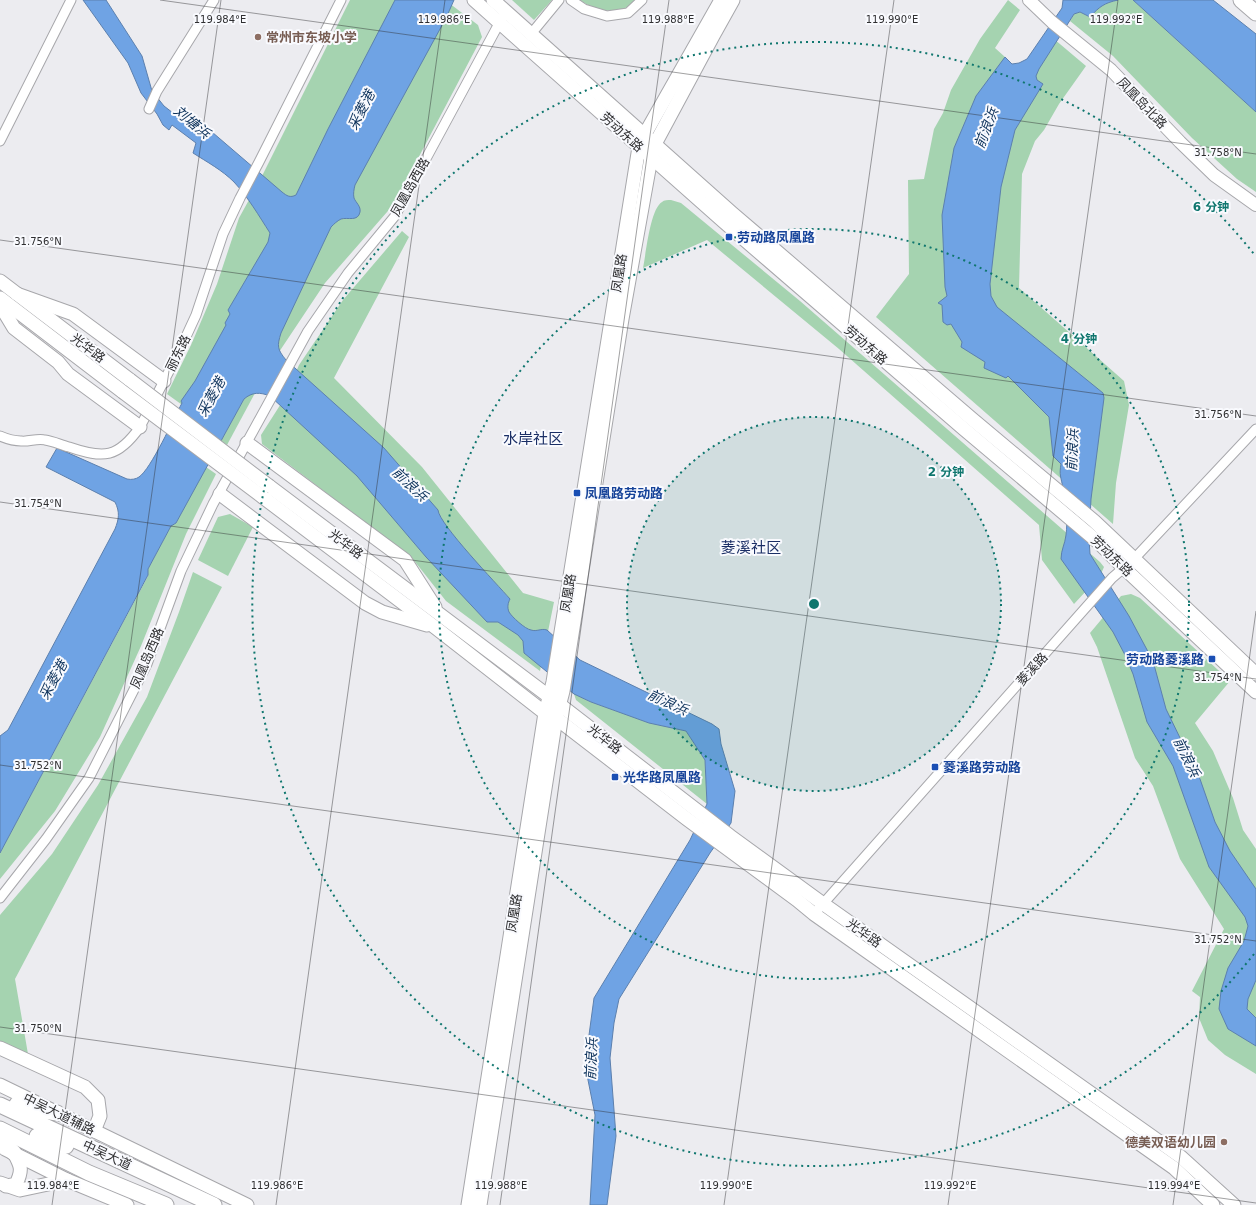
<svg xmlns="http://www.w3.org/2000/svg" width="1256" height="1205" viewBox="0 0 1256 1205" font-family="'DejaVu Sans','Noto Sans SC',sans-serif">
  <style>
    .green { fill: #a5d3b0 }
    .water { fill: #6fa3e4; stroke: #5c80ae }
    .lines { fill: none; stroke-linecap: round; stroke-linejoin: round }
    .minor-casing { stroke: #a7a7ab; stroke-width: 11 }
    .tertiary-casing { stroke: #a7a7ab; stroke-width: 14 }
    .secondary-casing { stroke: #a7a7ab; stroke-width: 15 }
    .primary-casing { stroke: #a7a7ab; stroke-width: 17 }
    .minor { stroke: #fff; stroke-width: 9 }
    .tertiary { stroke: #fff; stroke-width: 12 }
    .secondary { stroke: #fff; stroke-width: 13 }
    .primary { stroke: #fff; stroke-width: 15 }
    .secondary-bridge-casing { stroke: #a7a7ab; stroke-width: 15; stroke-linecap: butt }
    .secondary-bridge { stroke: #fff; stroke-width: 13 }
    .ticks { fill: none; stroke: #2e2e30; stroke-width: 1; stroke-opacity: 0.45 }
    .ring { fill: none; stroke: #0f766e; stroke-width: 2; stroke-dasharray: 2 4 }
    .education-dot { fill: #8d6e63; stroke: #f9fafe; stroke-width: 1.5 }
    .transit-dot { fill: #1a4fb4; stroke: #f9fafe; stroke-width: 1.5 }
    .labels { text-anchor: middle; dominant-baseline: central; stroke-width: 4; stroke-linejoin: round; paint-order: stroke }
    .education-label { font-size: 13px; font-weight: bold; fill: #785e54; stroke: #f9fafe; text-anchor: start }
    .street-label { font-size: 13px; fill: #2e2e30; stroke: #f9fafe }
    .transit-label { font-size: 13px; font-weight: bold; fill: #164399; stroke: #f9fafe; text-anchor: start }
    .water-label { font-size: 14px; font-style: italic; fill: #0d325b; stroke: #f9fafe }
    .quarter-label { font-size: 15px; fill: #1a2e65; stroke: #f9fafe }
    .ticks-label { font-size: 10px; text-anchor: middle; fill: #2e2e30; stroke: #f9fafe; stroke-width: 4; stroke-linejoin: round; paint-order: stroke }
    .centre { fill: #0f766e; stroke: #f9fafe; stroke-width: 2 }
    .ring-label { font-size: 12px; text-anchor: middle; font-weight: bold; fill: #0f766e; stroke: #f9fafe; stroke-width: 4; stroke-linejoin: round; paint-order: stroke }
  </style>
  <rect width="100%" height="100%" fill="#ececf0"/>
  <g class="green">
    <path d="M 350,0 L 407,0 L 192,412 L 167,394 L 191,345 L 217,284 L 239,218 L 260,180 Z"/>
    <path d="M 445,0 L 478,25 L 482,37 L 394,204 L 325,283 L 279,352 L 268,347 Z"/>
    <path d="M 512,0 L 552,0 L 534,20 Z"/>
    <path d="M 580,0 L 635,0 C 632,3 629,7 625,8 C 610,14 592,9 580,0 Z"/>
    <path d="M 1008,0 L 1020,10 L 995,48 L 1005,57 L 1016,70 L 1054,39 L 1086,66 L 1059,104 L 1044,130 L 1035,141 L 1022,174 L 1019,288 L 1124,381 L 1129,405 L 1116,483 L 1113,524 L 876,317 L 909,274 L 908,180 L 924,179 L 934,129 L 943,113 L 951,90 L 980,39 Z"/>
    <path d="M 1118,0 L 1133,0 L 1256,112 L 1256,192 L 1237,179 L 1192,138 L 1113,56 L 1070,21 L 1074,14 L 1080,12 L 1090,17 C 1099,7 1104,3 1118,0 Z"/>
    <path d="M 671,200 L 681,203 L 800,301 L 1100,562 L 1104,567 L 1100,576 L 1074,604 L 1042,560 L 1039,525 L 839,349 L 707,240 L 643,268 C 646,254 650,209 662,202 C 664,200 668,200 671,200 Z"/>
    <path d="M 402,231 L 409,237 L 334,378 L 422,467 L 523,593 L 554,602 L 540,671 L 446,601 L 412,558 L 262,444 L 261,435 L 284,399 L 299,365 L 343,300 Z"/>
    <path d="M 255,393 L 227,445 L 221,441 L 244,399 L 249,394 Z"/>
    <path d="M 206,467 L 216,474 L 186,534 L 141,646 L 100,737 L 55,811 L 0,879 L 0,853 L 148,576 L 148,569 L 171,526 L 176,523 Z"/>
    <path d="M 230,514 L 253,527 L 228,576 L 198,560 L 218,517 Z"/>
    <path d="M 193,572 L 222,587 L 15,979 L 28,1054 L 0,1041 L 0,915 L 52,854 L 98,785 L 147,697 L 179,612 Z"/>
    <path d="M 1131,594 L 1140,598 L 1230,681 L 1195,723 L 1213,751 L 1233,798 L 1243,830 L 1256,849 L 1256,1074 L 1225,1055 L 1208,1040 L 1199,1018 L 1200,997 L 1192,991 L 1224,929 L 1180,859 L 1153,786 L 1135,758 L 1097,647 L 1090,633 L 1121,596 Z"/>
    <path d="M 574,694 L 591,702 L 647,722 L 686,731 L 705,760 L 707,804 L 576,700 Z"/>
  </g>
  <g class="water">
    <path d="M 83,0 L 106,0 L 142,56 L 152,91 L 164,106 L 204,137 L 207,136 L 212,132 L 282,192 C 287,196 290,198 296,195 L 328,129 L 395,0 L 454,0 L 446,18 L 355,185 C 354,189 353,194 354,198 C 356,203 361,206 360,212 C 358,222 348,217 341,219 C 337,221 334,224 331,227 L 281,333 C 277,346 277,349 286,360 L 384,448 L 438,510 C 439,524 497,584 510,599 C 508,603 507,607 509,612 C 512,617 525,629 531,630 C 537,632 541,628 547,630 L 580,660 L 712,724 L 719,729 L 721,744 L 735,791 L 731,823 L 710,853 L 619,999 L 614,1023 L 610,1058 L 616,1136 L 607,1205 L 590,1205 L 595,1115 L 585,1065 L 594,998 L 690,840 L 707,804 L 705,760 L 686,731 L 649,723 L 591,702 L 574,694 L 524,653 L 523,641 L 518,635 L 498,622 L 487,622 L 426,557 L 357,476 L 270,396 C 260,392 252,392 244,399 L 176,523 L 171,526 L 148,569 L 148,575 L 0,853 L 0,736 L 8,730 L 115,529 C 119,519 120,512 115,502 L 46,467 L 57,448 L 127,479 C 132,480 136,479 139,477 C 151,469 174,418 182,403 L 181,401 L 195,381 L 226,325 L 225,323 L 230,314 L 228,310 L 268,242 L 270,233 C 259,216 248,197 234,182 C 222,170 207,162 193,153 L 196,143 L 172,125 L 169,130 L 163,125 L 157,114 L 141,93 L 128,63 Z"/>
    <path d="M 1063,0 L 1118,0 C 1104,3 1099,7 1090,17 L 1080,12 L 1074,14 L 1039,69 L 1036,76 L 1037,80 L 1043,84 L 1015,130 L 1001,187 L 990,284 L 991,296 L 997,307 L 1103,393 L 1104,398 L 1091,499 L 1089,539 L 1090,554 L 1129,616 L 1153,661 L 1166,709 L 1200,779 L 1215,822 L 1230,851 L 1256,889 L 1256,980 L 1248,999 L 1247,1009 L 1256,1018 L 1256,1046 L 1228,1029 L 1219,1009 L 1221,991 L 1228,968 L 1244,941 L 1248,926 L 1245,917 L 1209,867 L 1173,766 L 1147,722 L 1133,674 L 1125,655 L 1113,632 L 1061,559 C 1061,550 1065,544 1066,535 C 1068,520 1066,502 1063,488 C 1061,477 1059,475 1061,464 L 1053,456 L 1049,417 L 1008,376 L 1006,378 L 984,368 L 985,362 L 961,347 L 962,342 L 951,324 L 947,325 L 943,322 L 942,305 L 938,303 L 947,296 L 945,287 L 942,215 L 954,148 L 976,96 L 1005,57 L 1012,64 L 1019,63 L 1027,59 L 1062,8 Z"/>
    <path d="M 1133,0 L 1213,0 L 1256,34 L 1256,112 Z"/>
  </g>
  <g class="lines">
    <defs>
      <g id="minor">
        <path d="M 571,0 L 584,9 L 607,16 L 628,13 L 642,0"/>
        <path d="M 531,34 L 559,0"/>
        <path d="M 149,109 L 157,91 L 214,0"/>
        <path d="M 0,141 L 71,0"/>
        <path d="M 0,436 C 7,439 14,441 21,441 C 29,442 37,438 45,440 C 53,441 61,445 69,447 C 104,459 118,458 140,427 L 178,354 L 196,315 L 223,234 L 240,198 L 259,162 L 341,0"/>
        <path d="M 0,898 L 46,839 L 89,778 L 147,664 L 181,571 L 213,504 L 308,331 L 348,273 L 395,216 L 502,18"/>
        <path d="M 814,914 L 1112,578 L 1134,559 L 1256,429"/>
      </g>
      <path id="tertiary" d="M 1029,0 L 1052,22 L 1111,70 L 1180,142 L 1214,175 L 1256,205"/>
      <g id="secondary">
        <path d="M 474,0 L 724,222 L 964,429 L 1098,542 L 1124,568 L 1256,692"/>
        <path d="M 493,0 L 732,213 L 972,419 L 1094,521 L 1256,674"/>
        <path d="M 0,281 L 130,380"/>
        <path d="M 17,294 L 73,314 L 164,381"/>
        <path d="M 0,298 L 123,392"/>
        <path d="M 0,305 L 14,328 L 58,362 L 68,374 L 140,427"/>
        <path d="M 247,443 L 405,560 L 435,607"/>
        <path d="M 269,486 L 559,704 L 730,836 L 822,903 L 1181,1157 L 1234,1205"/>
        <path d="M 220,494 L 365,603 L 382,612 L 427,625"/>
        <path d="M 264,498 L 436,628 L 545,713 L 556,718 L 687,819 L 797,900 L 814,914 L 1174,1168 L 1213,1205"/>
        <path d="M 0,1048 L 85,1087 L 98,1100 L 100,1116 L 94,1131"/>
        <path d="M 0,1085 L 247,1205"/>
        <path d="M 5,1149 L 67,1180 L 127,1205"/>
        <path d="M 0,1183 L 20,1190 L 67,1180"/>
        <path d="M 6,1186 L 16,1184 C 23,1170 21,1166 14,1153"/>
        <path d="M 468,1205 L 545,713 L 553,682 L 639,147 L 645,134 L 721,0"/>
        <path d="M 480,1205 L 556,718 L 563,691 L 622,319 L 651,158 L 655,144 L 713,36 L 733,0"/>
      </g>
      <g id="primary">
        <path d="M 1241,0 L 1256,13"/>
        <path d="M 17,1104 L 26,1108 L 57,1113"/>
        <path d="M 0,1105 L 214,1205"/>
        <path d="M 0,1129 L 89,1173 L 166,1205"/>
        <path d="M 37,1136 L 55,1144 L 66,1146 L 68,1142 L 61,1134"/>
        <path d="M 0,1139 L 14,1153"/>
      </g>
    </defs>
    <use href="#minor" class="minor-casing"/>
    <use href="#tertiary" class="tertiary-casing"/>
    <use href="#secondary" class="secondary-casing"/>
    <use href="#primary" class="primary-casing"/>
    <use href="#minor" class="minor"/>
    <use href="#tertiary" class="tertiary"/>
    <use href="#secondary" class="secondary"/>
    <use href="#primary" class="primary"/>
    <defs>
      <g id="secondary-bridge">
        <path d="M 130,380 L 269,486"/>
        <path d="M 123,392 L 264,498"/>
      </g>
    </defs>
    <use href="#secondary-bridge" class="secondary-bridge-casing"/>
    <use href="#secondary-bridge" class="secondary-bridge"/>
  </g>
  <path class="ticks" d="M 160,0 L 1256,154M 0,240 L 1256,416M 0,502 L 1256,679M 0,765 L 1256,941M 0,1027 L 1256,1203M 52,1205 L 221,0M 276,1205 L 445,0M 500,1205 L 669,0M 724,1205 L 894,0M 948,1205 L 1118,0M 1173,1205 L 1256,611"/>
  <circle cx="814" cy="604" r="187" fill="#0f766e" fill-opacity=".12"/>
  <g class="ring">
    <circle cx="814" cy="604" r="187"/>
    <circle cx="814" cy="604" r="375"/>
    <path d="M1254 954A562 562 0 1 1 1254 254"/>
  </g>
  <g class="education-dot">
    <circle cx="258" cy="37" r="4"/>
    <circle cx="1224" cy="1142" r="4"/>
  </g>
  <g class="transit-dot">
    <rect x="725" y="233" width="8" height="8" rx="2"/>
    <rect x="573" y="489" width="8" height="8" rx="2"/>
    <rect x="1208" y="655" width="8" height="8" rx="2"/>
    <rect x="931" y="763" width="8" height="8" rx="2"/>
    <rect x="611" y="773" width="8" height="8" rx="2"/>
  </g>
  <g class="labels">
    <g class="education-label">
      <text x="266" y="37">常州市东坡小学</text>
      <text x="1216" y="1142" text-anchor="end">德美双语幼儿园</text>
    </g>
    <g class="street-label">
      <text transform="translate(1142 103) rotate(46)">凤凰岛北路</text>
      <text transform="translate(622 132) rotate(42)">劳动东路</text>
      <text transform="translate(410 187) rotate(-61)">凤凰岛西路</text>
      <text transform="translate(619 273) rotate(-81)">凤凰路</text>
      <text transform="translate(866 345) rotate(41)">劳动东路</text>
      <text transform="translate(88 348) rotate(37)">光华路</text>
      <text transform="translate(178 353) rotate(-64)">丽东路</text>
      <text transform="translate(346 544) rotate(37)">光华路</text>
      <text transform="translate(1112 556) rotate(44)">劳动东路</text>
      <text transform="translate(568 593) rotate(-81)">凤凰路</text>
      <text transform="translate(147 658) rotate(-67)">凤凰岛西路</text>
      <text transform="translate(1032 669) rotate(-48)">菱溪路</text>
      <text transform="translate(605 739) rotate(38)">光华路</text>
      <text transform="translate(514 913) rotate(-81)">凤凰路</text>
      <text transform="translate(864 933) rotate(35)">光华路</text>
      <text transform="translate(59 1114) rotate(26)">中吴大道辅路</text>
      <text transform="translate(107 1155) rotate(25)">中吴大道</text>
    </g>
    <g class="transit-label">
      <text x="737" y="237">劳动路凤凰路</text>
      <text x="585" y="493">凤凰路劳动路</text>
      <text x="1204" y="659" text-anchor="end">劳动路菱溪路</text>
      <text x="943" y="767">菱溪路劳动路</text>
      <text x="623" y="777">光华路凤凰路</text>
    </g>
    <g class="water-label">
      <text transform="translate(361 110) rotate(-63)">采菱港</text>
      <text transform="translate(192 122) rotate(40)">刘塘浜</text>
      <text transform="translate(986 128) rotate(-69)">前浪浜</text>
      <text transform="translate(211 397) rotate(-61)">采菱港</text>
      <text transform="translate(1072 450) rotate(-87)">前浪浜</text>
      <text transform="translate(410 484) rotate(43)">前浪浜</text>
      <text transform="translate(53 680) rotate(-61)">采菱港</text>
      <text transform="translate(668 702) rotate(25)">前浪浜</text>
      <text transform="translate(1187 757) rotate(64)">前浪浜</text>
      <text transform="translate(591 1059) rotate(-87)">前浪浜</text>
    </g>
    <g class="quarter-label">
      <text x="533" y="439">水岸社区</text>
      <text x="751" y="548">菱溪社区</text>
    </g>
  </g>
  <g class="ticks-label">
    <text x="220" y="23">119.984°E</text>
    <text x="444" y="23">119.986°E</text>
    <text x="668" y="23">119.988°E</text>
    <text x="892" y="23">119.990°E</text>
    <text x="1116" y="23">119.992°E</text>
    <text x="1218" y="156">31.758°N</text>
    <text x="38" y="245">31.756°N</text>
    <text x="1218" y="418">31.756°N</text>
    <text x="38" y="507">31.754°N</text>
    <text x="1218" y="681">31.754°N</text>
    <text x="38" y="769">31.752°N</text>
    <text x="1218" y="943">31.752°N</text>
    <text x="38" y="1032">31.750°N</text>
    <text x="53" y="1189">119.984°E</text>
    <text x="277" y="1189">119.986°E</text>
    <text x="501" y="1189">119.988°E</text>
    <text x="726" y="1189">119.990°E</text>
    <text x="950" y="1189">119.992°E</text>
    <text x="1174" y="1189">119.994°E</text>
  </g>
  <circle cx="814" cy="604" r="6" class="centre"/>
  <g class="ring-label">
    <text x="1211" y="211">6 分钟</text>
    <text x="1079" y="343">4 分钟</text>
    <text x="946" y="476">2 分钟</text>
  </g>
</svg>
